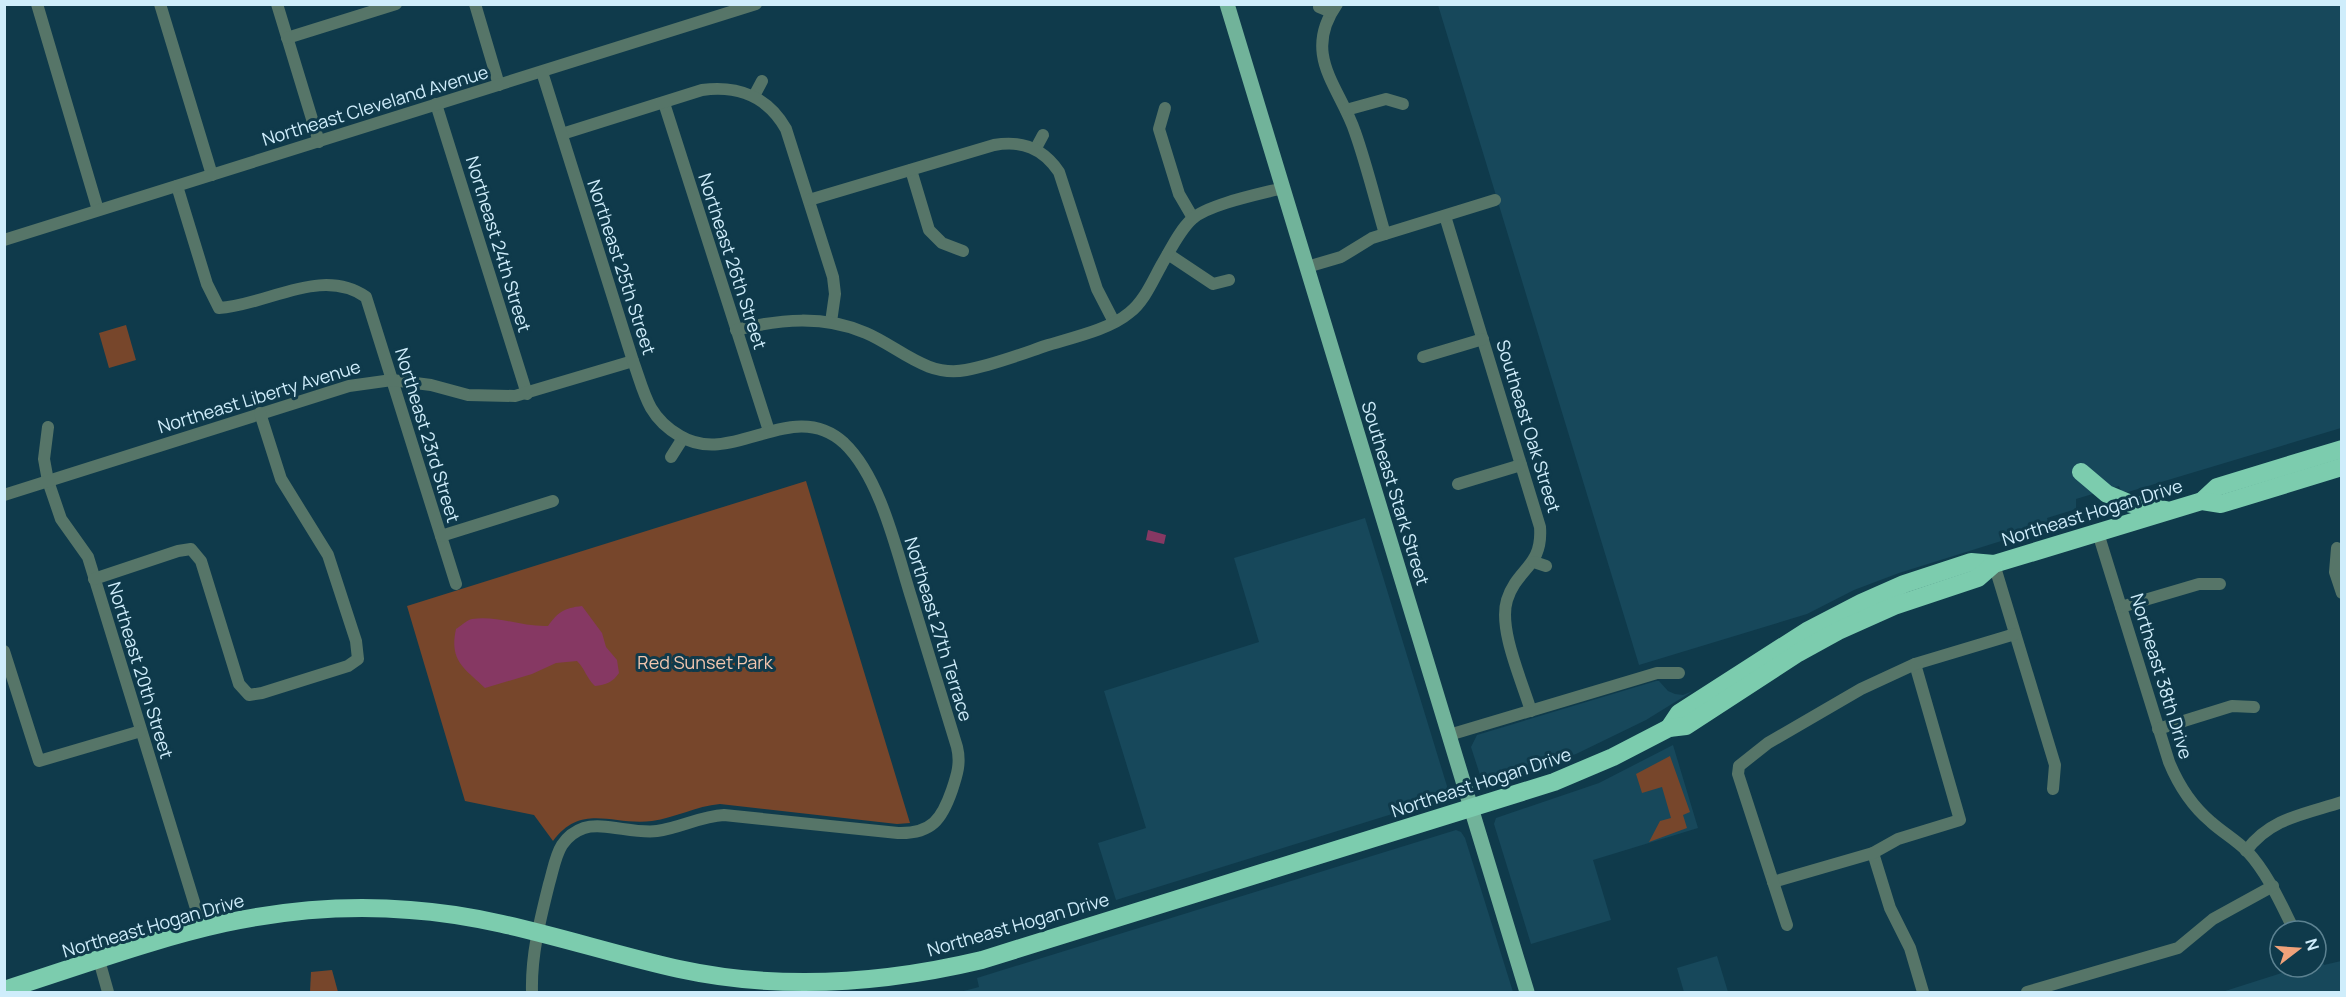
<svg xmlns="http://www.w3.org/2000/svg" width="2346" height="997" viewBox="0 0 2346 997" font-family="Manrope,sans-serif">
  <style>
    .built { fill: #17485b }
    .green { fill: #77462b }
    .water { fill: #863863 }
    .lines { fill: none; stroke-linecap: round; stroke-linejoin: round }
    .minor { stroke: #567568; stroke-width: 12 }
    .major { stroke: #71b39a; stroke-width: 15 }
    .highway { stroke: #7cccae; stroke-width: 18 }
    .labels { text-anchor: middle; dominant-baseline: central; stroke-width: 6; stroke-linejoin: round; paint-order: stroke }
    .street-label { font-size: 18px; fill: #cfedfb; stroke: #0f3a4b }
    .park-label { font-size: 18px; fill: #f2c6af; stroke: #0f3a4b }
  </style>
  <rect width="100%" height="100%" fill="#0f3a4b"/>
  <g class="built">
    <path d="M 1438,5 L 2341,5 L 2341,428 L 2128,492 L 2121,491 L 2119,486 L 2076,499 L 2076,509 L 2047,518 L 2049,526 L 1899,573 L 1854,590 L 1807,614 L 1639,665 Z"/>
    <path d="M 1365,518 L 1450,796 L 1116,900 L 1098,843 L 1146,828 L 1104,691 L 1259,642 L 1234,558 Z"/>
    <path d="M 1656,681 L 1659,681 L 1668,691 L 1675,694 L 1683,695 L 1693,691 L 1646,720 L 1576,754 L 1493,782 L 1487,782 L 1481,778 L 1471,747 L 1477,735 Z"/>
    <path d="M 1673,745 L 1698,828 L 1593,860 L 1611,920 L 1531,944 L 1494,824 L 1496,818 L 1599,783 Z"/>
    <path d="M 1456,830 L 1461,832 L 1465,838 L 1513,992 L 960,992 L 979,987 L 977,978 Z"/>
    <path d="M 1717,956 L 1728,992 L 1684,992 L 1677,968 Z"/>
    <path d="M 2322,960 L 2324,965 L 2341,961 L 2341,992 L 2222,992 L 2301,967 L 2316,967 L 2316,962 Z"/>
  </g>
  <g class="green">
    <path d="M 126,325 L 136,360 L 109,368 L 99,333 Z"/>
    <path d="M 806,481 L 910,823 L 897,824 L 720,804 C 696,806 675,818 652,821 C 613,826 582,802 553,841 L 534,815 L 465,801 L 407,606 Z"/>
    <path d="M 1670,756 L 1690,812 L 1683,815 L 1687,828 L 1649,842 L 1660,821 L 1671,818 L 1662,787 L 1642,793 L 1636,774 Z"/>
    <path d="M 332,970 L 338,992 L 310,992 L 311,972 Z"/>
  </g>
  <g class="water">
    <path d="M 1148,530 L 1166,535 L 1164,544 L 1146,540 Z"/>
    <path d="M 582,606 L 602,633 L 606,647 L 617,660 L 619,673 C 613,682 606,685 595,686 C 587,679 585,669 577,661 L 556,663 L 532,674 L 485,688 C 464,668 449,661 456,629 C 461,626 467,620 472,619 C 497,615 523,627 548,626 C 558,612 564,608 582,606 Z"/>
  </g>
  <g class="lines">
    <g class="minor">
      <path d="M 37,4 L 98,210"/>
      <path d="M 160,4 L 212,175"/>
      <path d="M 277,4 L 319,142"/>
      <path d="M 475,4 L 499,85"/>
      <path d="M 1337,4 C 1301,55 1340,87 1355,132 C 1367,166 1375,200 1385,234"/>
      <path d="M 1319,7 L 1331,12"/>
      <path d="M 287,38 L 396,4"/>
      <path d="M 754,96 L 762,81"/>
      <path d="M 664,103 L 769,431"/>
      <path d="M 436,104 L 527,394"/>
      <path d="M 1165,108 L 1159,129 L 1179,194 L 1193,218"/>
      <path d="M 1346,110 L 1386,99 L 1403,104"/>
      <path d="M 562,134 L 702,90 C 738,85 768,97 786,129 L 833,277 L 835,294 L 831,322"/>
      <path d="M 1036,148 L 1043,135"/>
      <path d="M 911,170 L 929,230 L 942,243 L 963,251"/>
      <path d="M 177,186 L 207,284 L 219,308 C 268,305 321,266 366,297 L 456,584"/>
      <path d="M 809,200 L 994,145 C 1022,140 1043,148 1059,172 L 1097,289 L 1114,322"/>
      <path d="M 1445,216 L 1540,527 C 1543,567 1517,568 1507,600 C 1498,629 1522,681 1531,711"/>
      <path d="M 4,240 L 756,4"/>
      <path d="M 1168,254 L 1213,284 L 1229,280"/>
      <path d="M 1307,267 L 1341,257 L 1372,238 L 1495,200"/>
      <path d="M 736,330 C 780,319 824,315 866,333 C 899,347 927,378 966,370 C 993,365 1019,355 1045,346 C 1070,338 1109,330 1129,313 C 1144,302 1153,280 1162,264 C 1171,249 1179,231 1192,219 C 1209,204 1260,194 1283,188"/>
      <path d="M 1423,357 L 1483,339"/>
      <path d="M 48,427 L 44,459 L 48,481 L 61,519 L 88,557 L 202,928"/>
      <path d="M 671,457 L 683,438"/>
      <path d="M 1458,484 L 1521,465"/>
      <path d="M 4,495 L 349,386 L 392,380 L 431,385 L 468,395 L 515,396 L 633,361"/>
      <path d="M 2098,533 L 2169,762 C 2178,784 2192,806 2211,822 C 2222,832 2236,840 2247,851 C 2268,874 2280,902 2294,930 L 2297,931"/>
      <path d="M 441,536 L 553,501"/>
      <path d="M 2337,548 L 2335,572 L 2342,593"/>
      <path d="M 1534,562 L 1546,566"/>
      <path d="M 1994,564 L 2055,765 L 2053,789"/>
      <path d="M 94,579 L 178,551 L 191,549 L 201,561 L 239,684 L 249,695 L 262,693 L 348,666 L 358,659 L 356,641 L 328,555 L 281,479 L 260,413"/>
      <path d="M 2121,607 L 2199,584 L 2220,584"/>
      <path d="M 4,651 L 39,761 L 141,731"/>
      <path d="M 2158,729 L 2232,706 L 2254,707"/>
      <path d="M 1449,735 L 1657,673 L 1679,673"/>
      <path d="M 2246,851 C 2270,818 2305,814 2342,802"/>
      <path d="M 1873,853 L 1890,908 L 1910,948 L 1923,992"/>
      <path d="M 1773,882 L 1873,853 L 1898,839 L 1960,820 L 1915,664"/>
      <path d="M 1787,925 L 1738,774 L 1739,766 L 1768,743 L 1861,689 L 1915,664 L 2015,634"/>
      <path d="M 2316,936 L 2317,937"/>
      <path d="M 99,960 L 108,992"/>
      <path d="M 532,992 C 531,955 540,920 549,884 C 553,871 555,856 562,845 C 568,836 575,831 584,828 C 603,822 634,834 657,831 C 680,828 701,816 724,815 L 898,833 C 932,834 942,819 952,790 C 957,775 961,763 957,747 C 942,698 927,649 912,600 C 897,553 881,478 844,443 C 792,396 733,468 680,436 C 668,429 658,420 651,408 C 643,394 639,377 633,361 L 542,72"/>
      <path d="M 2027,992 L 2178,948 L 2213,919 L 2273,886"/>
    </g>
    <path class="major" d="M 1227,4 L 1527,992"/>
    <g class="highway">
      <path d="M 2081,472 L 2107,494 L 2131,504 L 2166,510"/>
      <path d="M 2202,501 L 2217,487 L 2342,449"/>
      <path d="M 1669,728 L 1679,713 L 1807,631 L 1861,603 L 1904,584 L 1971,562 L 1994,564 L 2202,501 L 2221,504 L 2342,467"/>
      <path d="M 4,990 C 77,967 152,939 225,923 C 286,910 348,905 410,910 C 502,916 589,949 679,969 C 780,991 881,984 982,960 L 1554,782 L 1613,757 L 1669,728 L 1686,726 L 1798,653 L 1838,631 L 1894,606 L 1978,578 L 1994,564"/>
    </g>
  </g>
  <g class="labels">
    <g class="street-label">
      <text transform="translate(375 105) rotate(-17)">Northeast Cleveland Avenue</text>
      <text transform="translate(499 244) rotate(73)">Northeast 24th Street</text>
      <text transform="translate(733 261) rotate(72)">Northeast 26th Street</text>
      <text transform="translate(622 267) rotate(72)">Northeast 25th Street</text>
      <text transform="translate(259 396) rotate(-17)">Northeast Liberty Avenue</text>
      <text transform="translate(1529 426) rotate(73)">Southeast Oak Street</text>
      <text transform="translate(428 435) rotate(73)">Northeast 23rd Street</text>
      <text transform="translate(1396 493) rotate(73)">Southeast Stark Street</text>
      <text transform="translate(2092 512) rotate(-17)">Northeast Hogan Drive</text>
      <text transform="translate(939 629) rotate(73)">Northeast 27th Terrace</text>
      <text transform="translate(141 670) rotate(73)">Northeast 20th Street</text>
      <text transform="translate(2162 676) rotate(73)">Northeast 38th Drive</text>
      <text transform="translate(1481 782) rotate(-18)">Northeast Hogan Drive</text>
      <text transform="translate(1018 924) rotate(-16)">Northeast Hogan Drive</text>
      <text transform="translate(153 925) rotate(-16)">Northeast Hogan Drive</text>
    </g>
    <g class="park-label">
      <text x="705" y="662">Red Sunset Park</text>
    </g>
  </g>
  <rect width="2346" height="997" fill="none" stroke="#cfedfb" stroke-width="12"/>
  <g transform="translate(2298 949) rotate(73)"><circle r="28" fill="#0f3a4b" stroke="#5c8291" stroke-width="1.5"/>
  <path d="M0-4.5L10 22L0 15L-10 22Z" fill="#f0a27a"/>
  <text y="-9" font-size="16" font-weight="bold" text-anchor="middle" fill="#cfedfb">N</text>
  </g>
</svg>
